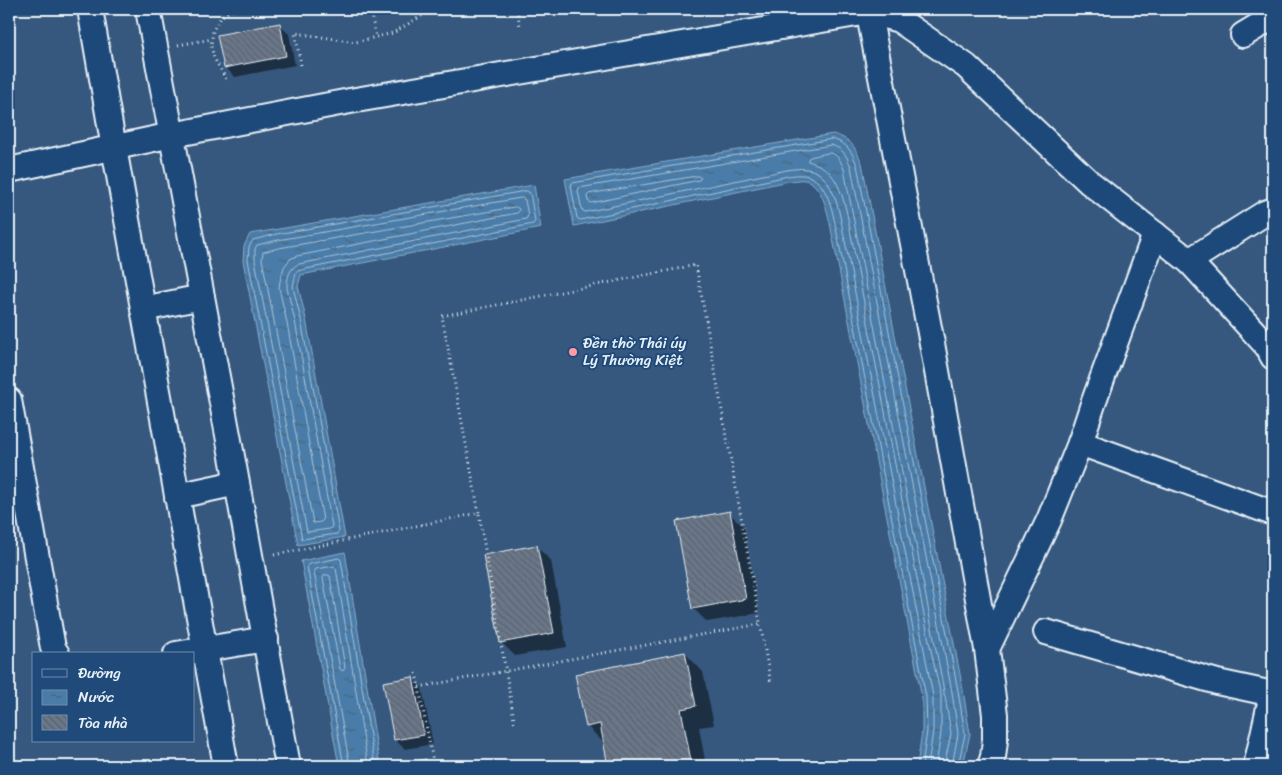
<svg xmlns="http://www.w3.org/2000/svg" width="1282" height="775" viewBox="0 0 1282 775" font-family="Sriracha,sans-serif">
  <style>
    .water { fill: url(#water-ripples); stroke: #89abc8 }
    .shadow { fill: #0007 }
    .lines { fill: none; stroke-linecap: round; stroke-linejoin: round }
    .shore { stroke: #a9c2d8; stroke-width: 1 }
    .building { fill: url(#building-back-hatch); stroke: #e8f1f8 }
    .minor-casing { stroke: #e8f1f8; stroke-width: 28 }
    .path { stroke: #e8f1f8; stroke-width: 3; stroke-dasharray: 1 4; stroke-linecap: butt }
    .minor { stroke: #1f4a7a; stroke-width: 24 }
    .poi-dot { fill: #ff9aa2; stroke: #1f4a7a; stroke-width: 2 }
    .labels { text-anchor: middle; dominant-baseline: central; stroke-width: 4; stroke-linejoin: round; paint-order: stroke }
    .poi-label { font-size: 15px; fill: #e8f1f8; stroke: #1f4a7a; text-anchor: start }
  </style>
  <defs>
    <pattern id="water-ripples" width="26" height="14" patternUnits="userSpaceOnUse" patternTransform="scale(1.25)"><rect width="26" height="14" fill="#4a7ca8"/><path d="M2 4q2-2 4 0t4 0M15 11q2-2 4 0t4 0" fill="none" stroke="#48657e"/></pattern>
    <pattern id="building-back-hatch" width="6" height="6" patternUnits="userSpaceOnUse" patternTransform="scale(1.25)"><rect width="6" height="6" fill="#6a7789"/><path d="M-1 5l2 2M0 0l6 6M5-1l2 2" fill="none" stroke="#5a626d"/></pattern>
  </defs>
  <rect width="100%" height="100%" fill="#36587e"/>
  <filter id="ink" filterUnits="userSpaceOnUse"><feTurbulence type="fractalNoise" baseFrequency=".02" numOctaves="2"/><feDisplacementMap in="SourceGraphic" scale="10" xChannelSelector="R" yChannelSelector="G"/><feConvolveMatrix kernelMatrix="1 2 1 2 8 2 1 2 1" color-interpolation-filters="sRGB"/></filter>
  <g filter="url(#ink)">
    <g class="water">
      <path d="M 833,134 C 852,140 854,145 862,163 L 963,690 L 970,734 L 963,766 L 917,766 L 922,731 L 922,698 L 834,244 C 830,227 826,184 805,180 C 800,179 794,181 789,181 L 574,226 L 565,179 Z"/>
      <path d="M 534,185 L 541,228 L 301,275 L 298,286 L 306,319 L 345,537 L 298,545 L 243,261 L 244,246 L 250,234 Z"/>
      <path d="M 345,552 L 380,766 L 339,766 L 301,561 Z"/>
    </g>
    <g class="shadow">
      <path d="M 279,25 L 289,34 L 295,65 L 235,77 L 225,67 Z"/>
      <path d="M 729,513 L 744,527 L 759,613 L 707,622 L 693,608 Z"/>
      <path d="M 537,547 L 551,561 L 567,647 L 515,656 L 501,642 Z"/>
      <path d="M 685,653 L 703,672 L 714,725 L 699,727 L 706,766 L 610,766 L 605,744 L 587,726 Z"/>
      <path d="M 412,678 L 422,688 L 433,744 L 405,749 L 395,740 Z"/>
      <path d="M 426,760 L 432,766 L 398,766 Z"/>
    </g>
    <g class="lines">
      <g class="shore">
        <path d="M 698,176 L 701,178 L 699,180 L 591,203 L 588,201 L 587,196 L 589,194 Z"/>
        <path d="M 527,191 L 530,193 L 535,221 L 533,224 L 301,270 L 296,272 L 293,287 L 301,320 L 339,531 L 337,534 L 302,539 L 248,260 L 249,247 L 253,240 L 277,234 Z"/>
        <path d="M 522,198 L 525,200 L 528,216 L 526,219 L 299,264 C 289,268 287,278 287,288 L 295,321 L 332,526 L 330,529 L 307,532 L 255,260 L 255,249 L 257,245 L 278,240 Z"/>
        <path d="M 516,207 L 519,209 L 519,211 L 517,213 L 297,256 L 290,259 L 284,267 L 280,281 L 279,288 L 287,323 L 323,520 L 321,522 L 313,523 L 262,259 L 263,252 L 279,248 Z"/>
        <path d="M 325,575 L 328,575 L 330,576 L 345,668 L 343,671 L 340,669 L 323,578 Z"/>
        <path d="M 344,766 L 307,566 L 309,564 L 339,558 L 341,560 L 375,766"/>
        <path d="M 350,766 L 314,572 L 316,569 L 334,566 L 336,568 L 368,766"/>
        <path d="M 922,766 L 927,731 L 926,697 L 839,243 C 834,222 831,183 808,176 C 802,174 794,175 788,176 L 580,220 L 577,218 L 571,186 L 572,183 L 832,139 C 848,144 851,150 857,165 L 958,691 L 965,734 L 958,766"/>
        <path d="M 928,766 L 933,731 L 933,696 L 845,241 C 840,219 836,172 807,169 C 800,168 793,169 787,170 L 585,212 L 582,210 L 578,191 L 579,188 L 831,145 C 844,149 846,155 851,167 L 952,692 L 958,734 L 952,766"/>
        <path d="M 936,766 L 941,733 L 941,694 L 940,692 L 929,641 L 852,240 C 848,220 844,187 829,172 C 824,167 815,163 808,161 L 808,159 L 810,157 C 830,153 835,147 844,169 L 944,691 L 944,694 L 945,696 L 951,734 L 944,766"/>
      </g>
    </g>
    <g class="building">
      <path d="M 280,23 L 286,56 L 224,68 L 217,35 Z"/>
      <path d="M 730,511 L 746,599 L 692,609 L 676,521 Z"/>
      <path d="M 537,545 L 554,633 L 500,643 L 483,555 Z"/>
      <path d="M 685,652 L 696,706 L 681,709 L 692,766 L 608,766 L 600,724 L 586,727 L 575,674 Z"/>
      <path d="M 413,677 L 424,735 L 394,740 L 383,682 Z"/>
      <path d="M 426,759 L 428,766 L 397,766 L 396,765 Z"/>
    </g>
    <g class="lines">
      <defs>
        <g id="minor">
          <path d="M 90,9 L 114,148 L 226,766"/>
          <path d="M 148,9 L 237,483 L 288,766"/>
          <path d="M 868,9 L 931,338 L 987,649 L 995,715 L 995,740 L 993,757 L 990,766"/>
          <path d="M 1243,35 L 1273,17"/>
          <path d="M 9,170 L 172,135 L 350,101 L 868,12 L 899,20 L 966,66 L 1089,182 L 1189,261 L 1255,333 L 1267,346 L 1273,357"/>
          <path d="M 1189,261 L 1265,213 L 1273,210"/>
          <path d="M 143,309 L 202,297"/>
          <path d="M 9,400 L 53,648 L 57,654"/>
          <path d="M 1080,443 L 1273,513"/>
          <path d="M 177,496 L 237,483"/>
          <path d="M 1046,632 L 1217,682 L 1273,694"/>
          <path d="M 987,649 L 1049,520 L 1080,443 L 1093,404 L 1155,234"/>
          <path d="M 176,654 L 266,639"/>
          <path d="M 1256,766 L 1272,694"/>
        </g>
      </defs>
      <use href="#minor" class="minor-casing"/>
      <g class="path">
        <path d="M 342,9 L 360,11 L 374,9"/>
        <path d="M 370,9 L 376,37"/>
        <path d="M 517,9 L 520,26"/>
        <path d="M 178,45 L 212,39"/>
        <path d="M 301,65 L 295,33 L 356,42 L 393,33 L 433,9"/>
        <path d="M 226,79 L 214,58 L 211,46 L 213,30 L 222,16 L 234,9"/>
        <path d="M 479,514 L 515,725"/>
        <path d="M 274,555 L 479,513 L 442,316 L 696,265 L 771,684"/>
        <path d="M 416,673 L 434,766"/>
        <path d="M 419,687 L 760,624"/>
      </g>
      <use href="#minor" class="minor"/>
    </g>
  </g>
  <circle class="poi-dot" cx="573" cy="352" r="5"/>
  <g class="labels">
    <g class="poi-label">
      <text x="583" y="343">Đền thờ Thái úy<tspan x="583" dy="17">Lý Thường Kiệt</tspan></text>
    </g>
  </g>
  <rect width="1282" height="775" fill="none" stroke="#1f4a7a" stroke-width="30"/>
  <rect x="15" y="15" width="1252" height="745" fill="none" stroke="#e8f1f8" stroke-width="2" filter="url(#ink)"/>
  <rect x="32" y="652" width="162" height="90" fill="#1f4a7a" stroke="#6f8dac"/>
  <rect x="42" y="669" width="25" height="8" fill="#1f4a7a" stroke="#6f8dac"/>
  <text x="78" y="678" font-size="15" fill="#e8f1f8">Đường</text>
  <rect x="42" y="690" width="25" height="15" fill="url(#water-ripples)" stroke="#6f8dac"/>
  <text x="78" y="702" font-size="15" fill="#e8f1f8">Nước</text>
  <rect x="42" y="715" width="25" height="15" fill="url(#building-back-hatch)" stroke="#6f8dac"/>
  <text x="78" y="728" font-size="15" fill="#e8f1f8">Tòa nhà</text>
</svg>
